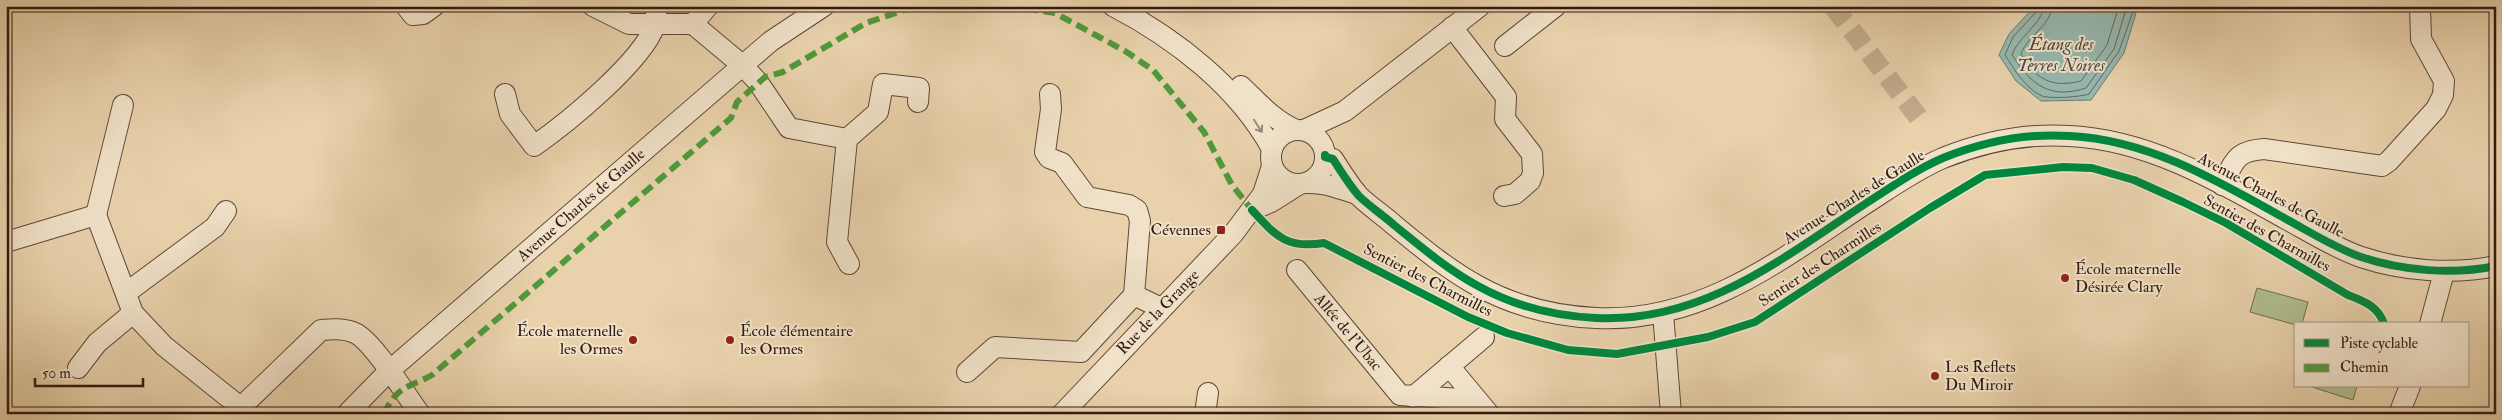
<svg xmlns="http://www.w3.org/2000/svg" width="2502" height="420" viewBox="0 0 2502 420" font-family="'IM FELL Double Pica',serif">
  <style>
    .green { fill: #b0bd8d; stroke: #706c4f }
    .water { fill: #97b7ad; stroke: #6e786f }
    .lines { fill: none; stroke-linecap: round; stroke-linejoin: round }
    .shore { stroke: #64685f; stroke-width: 1 }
    .minor-tunnel { stroke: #c3ac8c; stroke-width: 20; stroke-dasharray: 20 10; stroke-linecap: butt }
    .minor-casing { stroke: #5f4838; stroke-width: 22 }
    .minor { stroke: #f0e1c8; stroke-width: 20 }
    .quiet { stroke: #50993c; stroke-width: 6; stroke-dasharray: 12 6; stroke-linecap: butt }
    .cycleway-casing { stroke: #f0e1c8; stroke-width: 11 }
    .cycleway { stroke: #00873e; stroke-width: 8 }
    .oneway { stroke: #9a8776 }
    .poi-dot { fill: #8f2418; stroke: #f0e1c8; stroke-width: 2 }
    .labels { text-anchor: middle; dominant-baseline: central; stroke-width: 4; stroke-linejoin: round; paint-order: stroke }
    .street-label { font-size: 16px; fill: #311a11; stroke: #f0e1c8 }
    .poi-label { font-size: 16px; fill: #311a11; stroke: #f0e1c8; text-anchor: start }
    .water-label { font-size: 18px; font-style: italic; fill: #504940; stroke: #f0e1c8 }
  </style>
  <rect width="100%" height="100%" fill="#e8d1ab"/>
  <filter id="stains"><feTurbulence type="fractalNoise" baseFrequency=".004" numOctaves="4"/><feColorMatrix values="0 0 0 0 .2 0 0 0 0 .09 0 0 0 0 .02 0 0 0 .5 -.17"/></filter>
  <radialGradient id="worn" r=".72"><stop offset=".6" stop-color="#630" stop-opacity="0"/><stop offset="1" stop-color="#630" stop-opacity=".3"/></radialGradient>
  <g class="green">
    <path d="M 2257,288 L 2308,302 L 2302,324 L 2296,325 L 2250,312 Z"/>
    <path d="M 2309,386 L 2357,386 L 2353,400 Z"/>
  </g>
  <path class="water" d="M 2035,6 L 2141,6 L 2136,13 L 2124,53 L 2091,100 L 2041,101 L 2016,81 L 1999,55 L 2009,34 Z"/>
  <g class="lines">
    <g class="shore">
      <path d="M 2038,6 L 2037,11 L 2013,37 L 2005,55 C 2014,69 2026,89 2042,96 C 2050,99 2081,97 2089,94 L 2119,51 L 2135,6"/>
      <path d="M 2044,6 C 2043,23 2018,37 2012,55 C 2031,84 2049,100 2086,88 L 2114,49 L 2127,6"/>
      <path d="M 2052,6 C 2051,26 2027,36 2021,54 C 2036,80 2052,88 2081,81 L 2107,45 L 2119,6"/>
    </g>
    <path class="minor-tunnel" d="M 1833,6 L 1922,122"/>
    <defs>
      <g id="minor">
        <path d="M 406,6 L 413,15 L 423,14 L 434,6"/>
        <path d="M 593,6 L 629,24 L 693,24 L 742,65 L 758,82 L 789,128 L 847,139 L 878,112 L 883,84 L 919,88 L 918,102"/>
        <path d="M 1113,6 C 1175,38 1238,87 1272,149"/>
        <path d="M 693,24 L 708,6"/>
        <path d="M 1452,27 L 1506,97 L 1505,119 L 1532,154 L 1533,173 L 1530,181 L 1515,194 L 1504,196"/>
        <path d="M 1505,46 L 1556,6"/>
        <path d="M 1241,86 C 1259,103 1273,120 1296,130"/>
        <path d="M 505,94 L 510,114 L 534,146 C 567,123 642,62 655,25 C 657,20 656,12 656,6"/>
        <path d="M 1050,94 L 1051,109 L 1045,152 L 1049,158 L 1062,163 L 1087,197 L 1129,205 L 1137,210 L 1140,221 L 1134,295 L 1161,308"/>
        <circle cx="1298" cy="157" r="27"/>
        <path d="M 1304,130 L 1345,111 L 1480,6"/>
        <path d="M 847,139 L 837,242 L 849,264"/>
        <path d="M 1325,157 L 1333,159 C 1340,170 1350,186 1359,196 C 1369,206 1383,215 1394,225 C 1421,247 1447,269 1478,286 C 1514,306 1554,316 1596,318 C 1702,323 1780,260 1865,204 C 1890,188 1915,170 1943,158 C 1983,142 2027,133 2070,136 C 2149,140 2218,181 2286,219 C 2310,232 2335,248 2361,257 C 2403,271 2453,275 2496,266"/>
        <path d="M 1306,183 C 1326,182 1339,189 1357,194"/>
        <path d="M 2222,185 C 2235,161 2235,151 2264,149 L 2382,166 L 2389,161 L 2436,109 L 2443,95 L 2444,81 L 2421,39 L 2420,6"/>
        <path d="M 1252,210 L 1271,202 L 1298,185"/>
        <path d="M 96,215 L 123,105"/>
        <path d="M 6,242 L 96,215 L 133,313 L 164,346 L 239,406"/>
        <path d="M 1297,270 L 1400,395 L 1477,400"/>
        <path d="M 126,293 L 215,227 L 226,211"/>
        <path d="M 1663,313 L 1671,414"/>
        <path d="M 2430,324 L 2444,272"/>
        <path d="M 1449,366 L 1489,414"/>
        <path d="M 78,368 L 97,343 L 133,313"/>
        <path d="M 967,372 L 995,347 L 1081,352 L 1134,295"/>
        <path d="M 1413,397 L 1484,337"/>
        <path d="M 234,414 L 321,330 C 332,329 344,328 355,333 C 373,341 406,395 420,414"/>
        <path d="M 347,414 L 389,371 L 771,41 L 824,6"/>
        <path d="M 1062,414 L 1233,234 L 1263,194 L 1272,166"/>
        <path d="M 1205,414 L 1208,393"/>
        <path d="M 2399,414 L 2410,386"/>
      </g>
    </defs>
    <use href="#minor" class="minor-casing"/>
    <use href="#minor" class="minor"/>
    <g class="quiet">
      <path d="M 1008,6 L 1055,13 L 1125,51 L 1153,70 L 1204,132 L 1232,185 L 1252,210"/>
      <path d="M 384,414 C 397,385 409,388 432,375 L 731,118 L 737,102 L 765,77 L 783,72 L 866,23 L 916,6"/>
    </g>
    <defs>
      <g id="cycleway">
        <path d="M 1325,155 L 1325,157 L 1333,159 C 1340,170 1350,186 1359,196 C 1369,206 1383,215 1394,225 C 1421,247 1447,269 1478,286 C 1514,306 1554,316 1596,318 C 1702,323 1780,260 1865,204 C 1890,188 1915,170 1943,158 C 1983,142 2027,133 2070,136 C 2149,140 2218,181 2286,219 C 2310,232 2335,248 2361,257 C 2403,271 2453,275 2496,266"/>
        <path d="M 1252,210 C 1276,236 1286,249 1324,243 L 1468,317 L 1507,333 L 1568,350 L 1617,354 L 1708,337 L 1755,322 L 1930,208 L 1985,175 L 2063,167 L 2092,168 L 2134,180 L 2183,202 L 2226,223 L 2348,295 C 2364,301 2379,307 2384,324"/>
      </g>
    </defs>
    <use href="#cycleway" class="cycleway-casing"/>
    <use href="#cycleway" class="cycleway"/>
  </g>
  <defs><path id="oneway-shaft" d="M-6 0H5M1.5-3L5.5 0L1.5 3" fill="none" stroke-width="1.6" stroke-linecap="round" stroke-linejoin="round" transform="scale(1.25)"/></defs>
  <use class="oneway" href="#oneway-shaft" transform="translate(1258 126) rotate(57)"/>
  <g class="poi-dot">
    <rect x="1216" y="225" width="10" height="10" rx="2.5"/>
    <circle cx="2065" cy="278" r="5"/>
    <circle cx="633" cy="340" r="5"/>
    <circle cx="730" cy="340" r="5"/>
    <circle cx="1935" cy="376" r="5"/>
  </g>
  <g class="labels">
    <g class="street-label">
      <text transform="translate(2271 195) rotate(28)">Avenue Charles de Gaulle</text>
      <text transform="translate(1854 197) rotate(-32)">Avenue Charles de Gaulle</text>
      <text transform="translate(581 205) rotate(-41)">Avenue Charles de Gaulle</text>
      <text transform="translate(2267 233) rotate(29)">Sentier des Charmilles</text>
      <text transform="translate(1820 264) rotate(-33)">Sentier des Charmilles</text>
      <text transform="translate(1428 280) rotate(27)">Sentier des Charmilles</text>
      <text transform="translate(1158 312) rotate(-46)">Rue de la Grange</text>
      <text transform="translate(1348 332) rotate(50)">Allée de l'Ubac</text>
    </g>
    <g class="poi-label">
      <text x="1211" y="230" text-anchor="end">Cévennes</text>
      <text x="2075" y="269">École maternelle<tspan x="2075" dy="18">Désirée Clary</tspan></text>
      <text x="623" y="331" text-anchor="end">École maternelle<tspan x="623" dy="18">les Ormes</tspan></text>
      <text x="740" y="331">École élémentaire<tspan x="740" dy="18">les Ormes</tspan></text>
      <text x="1945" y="367">Les Reflets<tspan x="1945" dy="18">Du Miroir</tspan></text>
    </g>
    <g class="water-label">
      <text x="2061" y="44">Étang des<tspan x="2061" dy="21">Terres Noires</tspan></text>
    </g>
  </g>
  <rect width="2502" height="420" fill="none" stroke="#e8d1ab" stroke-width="25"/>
  <rect x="8" y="8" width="2487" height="405" fill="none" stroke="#311a11" stroke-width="2.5"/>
  <rect x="12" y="12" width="2477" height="395" fill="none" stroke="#311a11"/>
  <rect x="2294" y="322" width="175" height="65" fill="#f0e1c8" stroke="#a4917f"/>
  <rect x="2304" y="339" width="25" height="8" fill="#00873e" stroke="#a4917f"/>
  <text x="2340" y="348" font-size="15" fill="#311a11">Piste cyclable</text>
  <rect x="2304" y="364" width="25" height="8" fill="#50993c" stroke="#a4917f"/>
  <text x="2340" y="372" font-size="15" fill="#311a11">Chemin</text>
  <path d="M35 378v8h108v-8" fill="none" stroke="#311a11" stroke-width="2.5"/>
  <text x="42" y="378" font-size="15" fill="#311a11" stroke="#f0e1c8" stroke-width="4" paint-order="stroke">50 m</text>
  <rect width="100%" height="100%" filter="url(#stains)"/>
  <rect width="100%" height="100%" fill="url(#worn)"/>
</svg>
